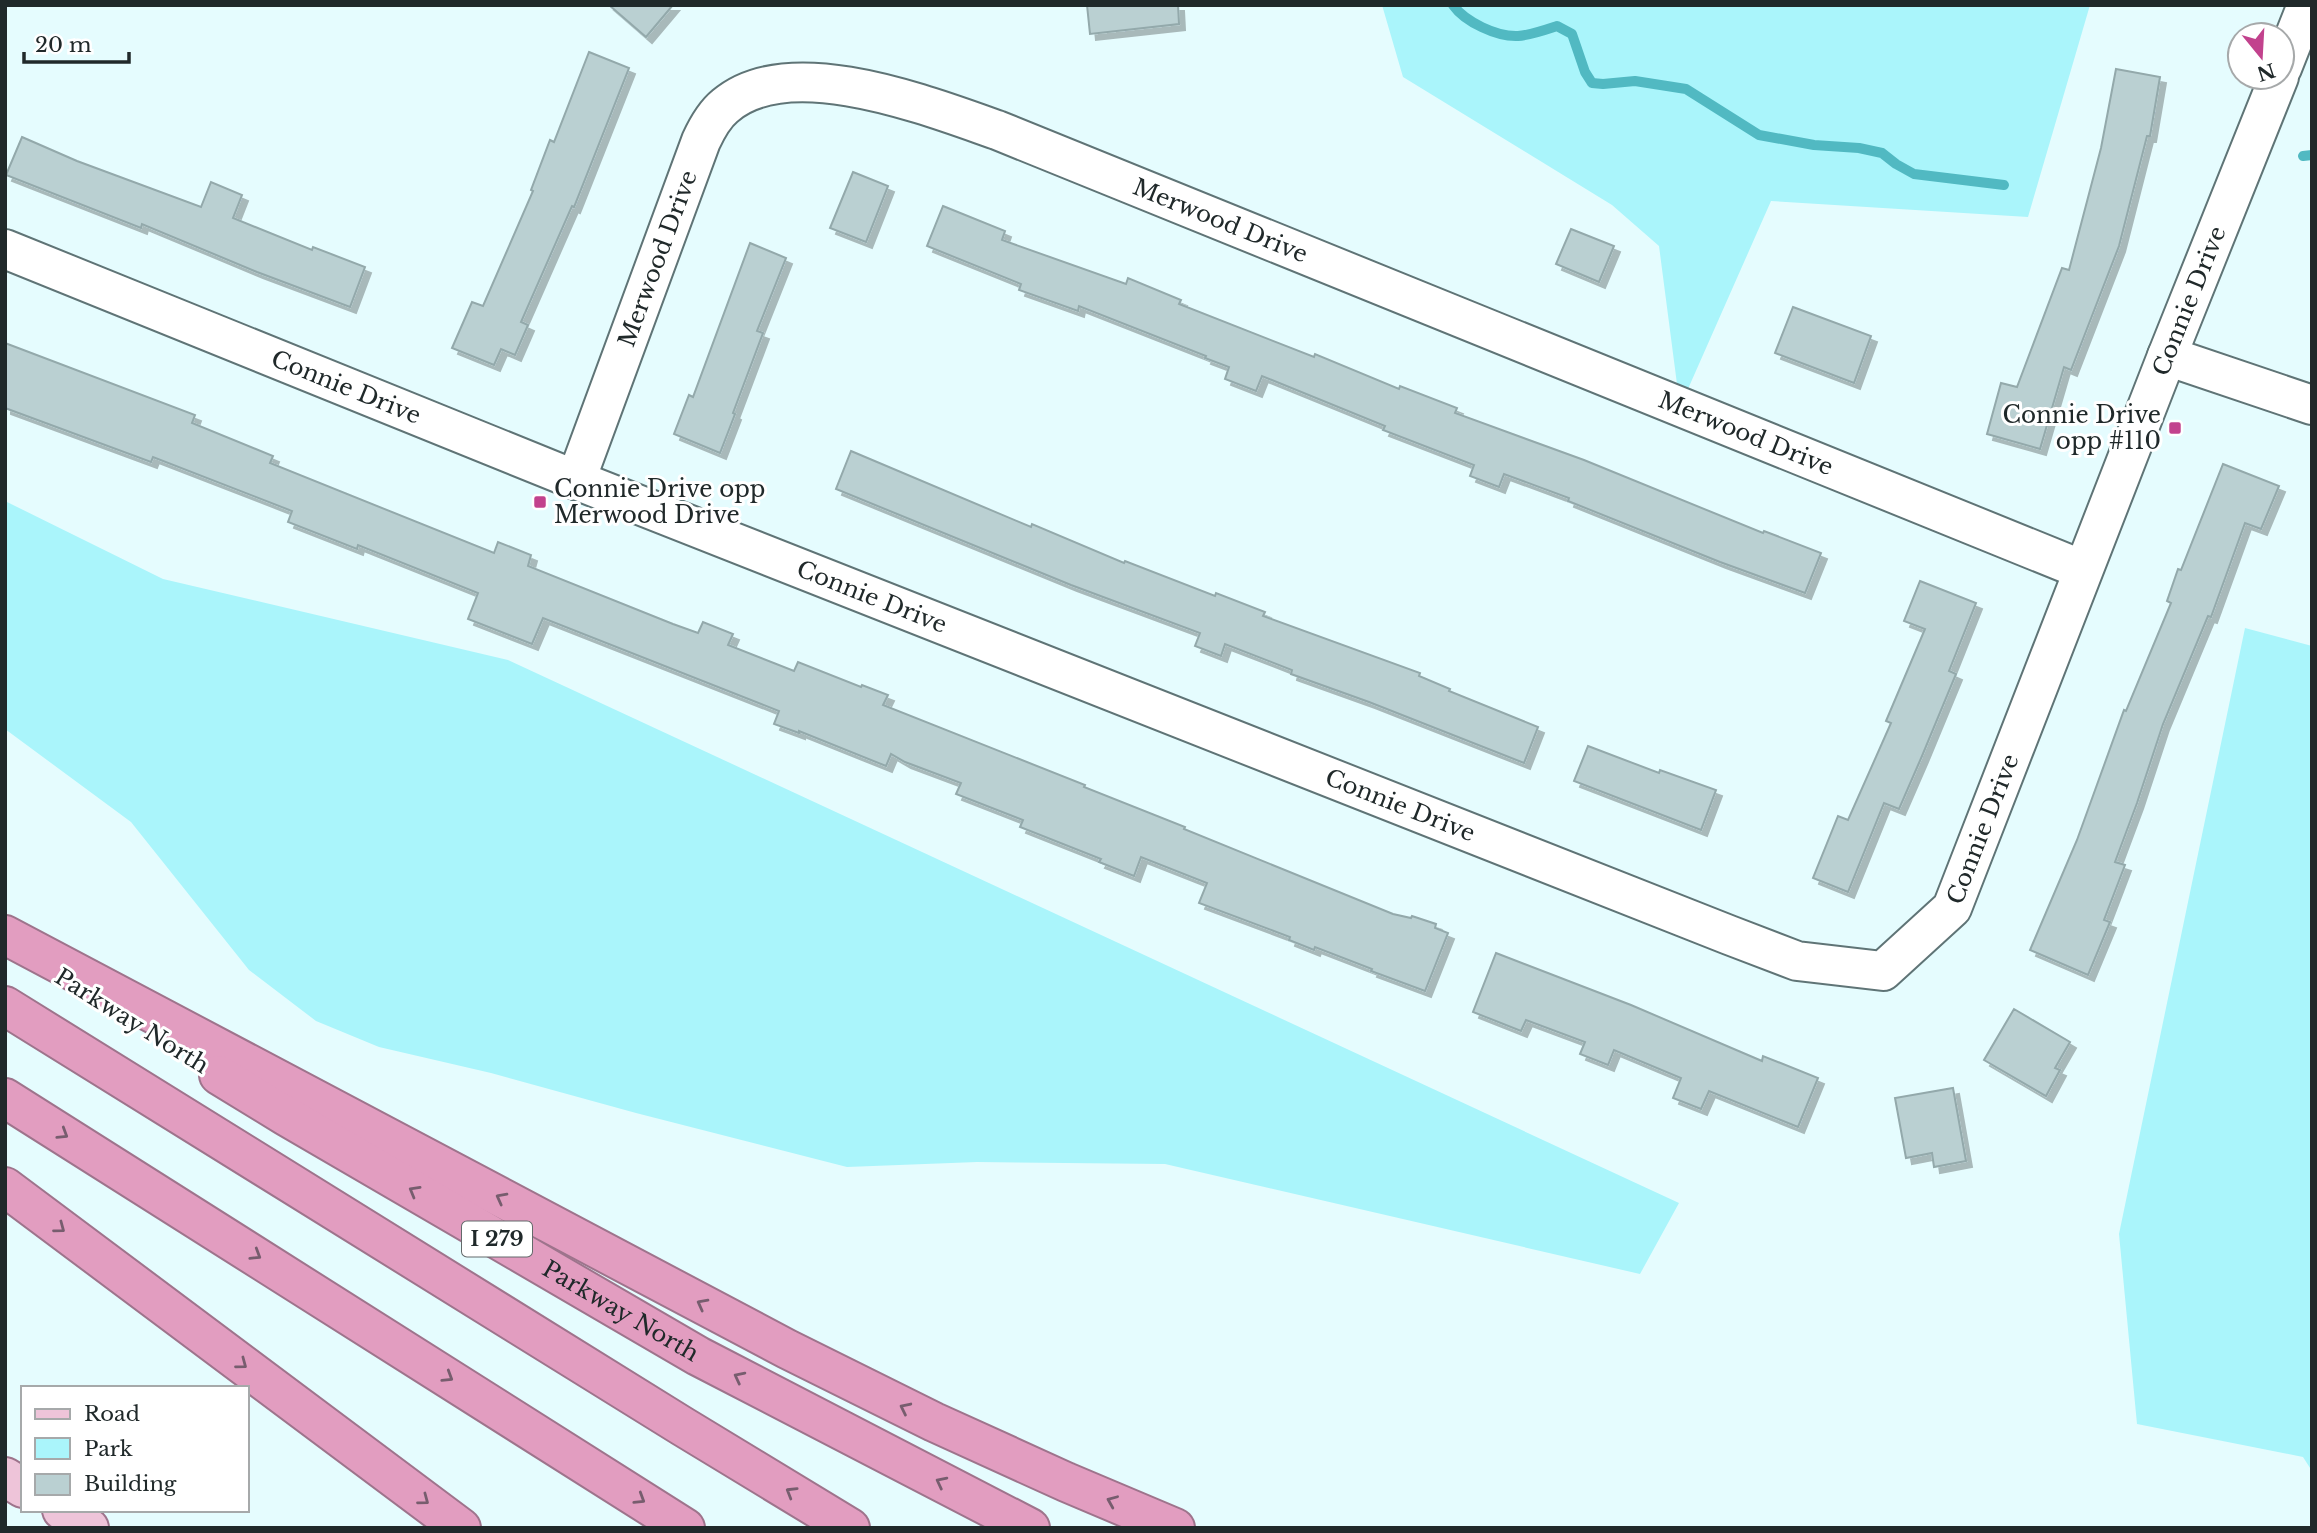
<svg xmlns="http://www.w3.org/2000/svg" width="2317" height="1533" viewBox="0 0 2317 1533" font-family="'Libre Baskerville',serif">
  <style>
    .green { fill: #aaf5fb }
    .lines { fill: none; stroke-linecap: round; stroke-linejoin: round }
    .stream { stroke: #51b9c2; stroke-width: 10 }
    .building { fill: #bad0d2; stroke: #93a9ab; stroke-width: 2; filter: url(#shadow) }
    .street-casing { stroke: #5f7476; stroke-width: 42 }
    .primary-casing { stroke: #9e748c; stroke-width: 42 }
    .highway-casing { stroke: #9e748c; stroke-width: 42 }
    .street { stroke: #fff; stroke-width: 38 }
    .primary { stroke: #eec4d9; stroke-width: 38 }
    .highway { stroke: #e29dc0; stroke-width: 38 }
    .oneway { stroke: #775d6e }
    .poi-dot { fill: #c2428d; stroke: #fff; stroke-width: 2.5 }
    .labels { text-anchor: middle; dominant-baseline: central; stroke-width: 6; stroke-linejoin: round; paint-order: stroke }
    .shield { fill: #fff; stroke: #63696a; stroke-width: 2 }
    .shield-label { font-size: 21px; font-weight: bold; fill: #20292a }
    .street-label { font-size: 23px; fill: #20292a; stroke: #fff }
    .poi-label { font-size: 23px; fill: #20292a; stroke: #fff; text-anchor: end }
  </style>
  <defs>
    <filter id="shadow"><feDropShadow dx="6" dy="6" stdDeviation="0" flood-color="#0004"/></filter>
  </defs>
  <rect width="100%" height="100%" fill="#e5fcfe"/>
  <g class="green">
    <path d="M 1382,5 L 2090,5 L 2028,217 L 1771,201 L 1680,407 L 1659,246 L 1612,205 L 1403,77 Z"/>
    <path d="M 5,501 L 163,579 L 508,660 L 1679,1203 L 1640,1274 L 1165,1164 L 977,1162 L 847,1167 L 636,1113 L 491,1073 L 379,1047 L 316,1021 L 249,970 L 131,822 L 5,729 Z"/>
    <path d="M 2245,628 L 2312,646 L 2312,1471 L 2303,1457 L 2137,1424 L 2119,1234 Z"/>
  </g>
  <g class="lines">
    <g class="stream">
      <path d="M 1453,5 C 1465,22 1497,37 1518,36 C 1531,35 1545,30 1557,26 L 1572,34 L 1585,72 L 1592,83 L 1603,84 L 1635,81 L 1686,89 L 1759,135 L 1814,145 L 1859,148 L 1882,153 L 1896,164 L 1914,174 L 2004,185"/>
      <path d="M 2303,156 L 2312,155"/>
    </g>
  </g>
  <g class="building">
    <path d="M 609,5 L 673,5 L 646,37 Z"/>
    <path d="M 1087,5 L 1178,5 L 1179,24 L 1090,34 Z"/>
    <path d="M 589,52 L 629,68 L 574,207 L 572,206 L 521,322 L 528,325 L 515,355 L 501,349 L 494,365 L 452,348 L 472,302 L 483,306 L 533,191 L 531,190 L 550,140 L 554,142 Z"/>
    <path d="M 2116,69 L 2160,77 L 2150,136 L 2147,136 L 2119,246 L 2071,370 L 2064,367 L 2040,449 L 1987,434 L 2001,383 L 2017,387 L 2062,268 L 2069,270 L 2101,148 Z"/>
    <path d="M 22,137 L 77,161 L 201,207 L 211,182 L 242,195 L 233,218 L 312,250 L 313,247 L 365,267 L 350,307 L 257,272 L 142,224 L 141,228 L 6,175 Z"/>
    <path d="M 853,172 L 888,186 L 866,242 L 830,228 Z"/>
    <path d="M 943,206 L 1005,231 L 1002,240 L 1126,284 L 1128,278 L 1181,300 L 1179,304 L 1314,357 L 1315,354 L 1399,389 L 1400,386 L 1457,408 L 1455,413 L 1584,460 L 1763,533 L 1764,531 L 1821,553 L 1805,593 L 1720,562 L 1568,501 L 1569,498 L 1504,474 L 1499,487 L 1470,476 L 1474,465 L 1383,430 L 1385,426 L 1262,376 L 1256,391 L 1225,379 L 1229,367 L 1205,358 L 1206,356 L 1079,306 L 1078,311 L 1019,290 L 1021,284 L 927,246 Z"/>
    <path d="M 1571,229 L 1614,246 L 1599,282 L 1556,264 Z"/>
    <path d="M 750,243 L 786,258 L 757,331 L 763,333 L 733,413 L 735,414 L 720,453 L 674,434 L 689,395 L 693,397 Z"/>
    <path d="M 1793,307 L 1871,336 L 1854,383 L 1775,353 Z"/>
    <path d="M 5,343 L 195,415 L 192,423 L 273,456 L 270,463 L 494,553 L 498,542 L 531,555 L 528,566 L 673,624 L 698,633 L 703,622 L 733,634 L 728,645 L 794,671 L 798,662 L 861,687 L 862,685 L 888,695 L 883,705 L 1085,785 L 1084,787 L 1185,827 L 1184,829 L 1393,914 L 1411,918 L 1412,916 L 1436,924 L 1435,928 L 1448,933 L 1425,991 L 1371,971 L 1372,969 L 1315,947 L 1314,950 L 1289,940 L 1290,937 L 1199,903 L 1207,883 L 1141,857 L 1134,876 L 1099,862 L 1101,859 L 1020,827 L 1023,820 L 956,794 L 961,783 L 905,762 L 891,754 L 886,766 L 799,731 L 799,733 L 774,724 L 779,711 L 543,618 L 532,644 L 468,619 L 478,593 L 358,545 L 357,549 L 288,522 L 292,511 L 153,457 L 151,462 L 5,408 Z"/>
    <path d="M 851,451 L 1031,527 L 1032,524 L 1124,563 L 1125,561 L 1215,596 L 1216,593 L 1265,612 L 1263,616 L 1420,673 L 1419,676 L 1450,689 L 1449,691 L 1538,727 L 1524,763 L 1369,702 L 1291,674 L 1292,670 L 1225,644 L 1221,656 L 1195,646 L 1200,633 L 1071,585 L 836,489 Z"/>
    <path d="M 2223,464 L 2279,486 L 2261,529 L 2245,523 L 2211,617 L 2208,616 L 2163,724 L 2137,803 L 2115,862 L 2125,865 L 2104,920 L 2110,922 L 2088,975 L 2030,950 L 2077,840 L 2124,710 L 2126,711 L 2171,603 L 2167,601 L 2178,569 L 2181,570 Z"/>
    <path d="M 1920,581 L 1976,603 L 1949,671 L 1956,674 L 1922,756 L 1899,809 L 1884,803 L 1848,892 L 1813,878 L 1838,816 L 1848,820 L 1891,723 L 1886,721 L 1925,629 L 1904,621 Z"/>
    <path d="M 1588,746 L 1659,773 L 1660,770 L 1716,790 L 1701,830 L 1574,781 Z"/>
    <path d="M 1496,953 L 1631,1005 L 1762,1061 L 1763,1056 L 1818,1078 L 1798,1127 L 1709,1091 L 1701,1109 L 1673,1098 L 1681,1078 L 1614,1050 L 1608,1065 L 1580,1054 L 1585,1042 L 1526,1020 L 1521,1031 L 1473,1012 Z"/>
    <path d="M 2014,1009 L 2070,1042 L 2055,1068 L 2060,1070 L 2046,1096 L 1984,1060 Z"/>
    <path d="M 1953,1088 L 1966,1161 L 1934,1167 L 1932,1153 L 1906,1158 L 1895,1098 Z"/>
  </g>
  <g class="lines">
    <defs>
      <g id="street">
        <path d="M 2282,68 L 2307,5"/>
        <path id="s1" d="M 5,249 L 576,480 L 1729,935 L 1797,961 L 1883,971 L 1952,908 L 2167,356 L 2279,77"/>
        <path d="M 2167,356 L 2312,405"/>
        <path id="s2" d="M 576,480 L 701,141 C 707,128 714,115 725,106 C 789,51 928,106 997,130 L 2083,570"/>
      </g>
      <g id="primary">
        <path d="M 5,1477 L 23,1488"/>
        <path d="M 62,1510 L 89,1528"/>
      </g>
      <g id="highway">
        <path d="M 5,935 L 787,1349 L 934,1422 L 1066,1482 L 1175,1528"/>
        <path d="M 5,1006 L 682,1426 L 850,1528"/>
        <path id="s3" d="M 219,1075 L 286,1116 L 698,1356 L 1030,1528"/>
        <path d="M 5,1098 L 685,1528"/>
        <path d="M 5,1187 L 461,1528"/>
      </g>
    </defs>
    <use href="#street" class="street-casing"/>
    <use href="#primary" class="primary-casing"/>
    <use href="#highway" class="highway-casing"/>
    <use href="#street" class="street"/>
    <use href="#primary" class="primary"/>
    <use href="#highway" class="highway"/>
  </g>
  <defs><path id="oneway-chevron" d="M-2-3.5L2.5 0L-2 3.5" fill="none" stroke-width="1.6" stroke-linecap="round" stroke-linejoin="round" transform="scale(1.75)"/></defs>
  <g class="oneway">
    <use href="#oneway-chevron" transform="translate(63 1134) rotate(32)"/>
    <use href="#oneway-chevron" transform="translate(414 1191) rotate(-150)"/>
    <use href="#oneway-chevron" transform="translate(501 1198) rotate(-152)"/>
    <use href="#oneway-chevron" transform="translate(60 1228) rotate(37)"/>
    <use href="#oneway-chevron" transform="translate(256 1255) rotate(32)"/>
    <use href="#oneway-chevron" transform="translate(702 1304) rotate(-152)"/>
    <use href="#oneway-chevron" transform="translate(242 1364) rotate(37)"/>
    <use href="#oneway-chevron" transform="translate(448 1377) rotate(32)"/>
    <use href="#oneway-chevron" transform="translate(739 1377) rotate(-153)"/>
    <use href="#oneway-chevron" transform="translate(905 1408) rotate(-154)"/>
    <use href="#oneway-chevron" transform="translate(941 1482) rotate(-153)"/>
    <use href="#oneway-chevron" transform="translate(791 1492) rotate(-149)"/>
    <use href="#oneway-chevron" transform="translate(640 1499) rotate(32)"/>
    <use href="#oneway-chevron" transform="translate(424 1500) rotate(37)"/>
    <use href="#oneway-chevron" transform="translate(1112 1501) rotate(-157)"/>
  </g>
  <g class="poi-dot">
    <rect x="2168" y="421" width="14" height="14" rx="3.5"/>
    <rect x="533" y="495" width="14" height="14" rx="3.5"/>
  </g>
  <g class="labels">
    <rect class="shield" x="462" y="1221.5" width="70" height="35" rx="5"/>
    <g class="shield-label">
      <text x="497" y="1239">I 279</text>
    </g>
    <g class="street-label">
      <text stroke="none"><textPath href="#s2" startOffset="929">Merwood Drive</textPath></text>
      <text stroke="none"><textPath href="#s2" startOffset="236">Merwood Drive</textPath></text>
      <text stroke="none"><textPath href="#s1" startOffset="2760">Connie Drive</textPath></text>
      <text stroke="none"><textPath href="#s1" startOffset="368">Connie Drive</textPath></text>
      <text stroke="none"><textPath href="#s2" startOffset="1496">Merwood Drive</textPath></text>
      <text stroke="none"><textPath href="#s1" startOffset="934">Connie Drive</textPath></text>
      <text stroke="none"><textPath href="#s1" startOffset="1502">Connie Drive</textPath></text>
      <text stroke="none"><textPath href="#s1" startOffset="2193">Connie Drive</textPath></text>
      <text transform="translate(132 1021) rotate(32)">Parkway North</text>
      <text stroke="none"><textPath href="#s3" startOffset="466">Parkway North</textPath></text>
    </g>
    <g class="poi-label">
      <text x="2161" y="415">Connie Drive<tspan x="2161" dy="26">opp #110</tspan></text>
      <text x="554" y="489" text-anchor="start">Connie Drive opp<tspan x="554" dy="26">Merwood Drive</tspan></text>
    </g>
  </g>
  <rect width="2317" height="1533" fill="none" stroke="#20292a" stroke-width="14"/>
  <rect x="21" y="1386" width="228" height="126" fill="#ffffff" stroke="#a6a9aa" stroke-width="2"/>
  <rect x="35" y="1409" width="35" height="10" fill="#eec4d9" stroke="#a6a9aa" stroke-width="2"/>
  <text x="84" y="1421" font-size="21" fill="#20292a">Road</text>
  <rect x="35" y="1438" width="35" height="21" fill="#aaf5fb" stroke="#a6a9aa" stroke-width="2"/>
  <text x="84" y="1456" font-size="21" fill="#20292a">Park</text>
  <rect x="35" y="1474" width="35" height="21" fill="#bad0d2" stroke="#a6a9aa" stroke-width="2"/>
  <text x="84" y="1491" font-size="21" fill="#20292a">Building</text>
  <g transform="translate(2261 56) rotate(162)"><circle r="33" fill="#ffffff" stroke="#a6a9aa" stroke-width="2"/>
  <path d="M0-5L12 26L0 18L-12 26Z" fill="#c2428d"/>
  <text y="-10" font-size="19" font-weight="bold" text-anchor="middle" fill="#20292a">N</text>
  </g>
  <path d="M24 52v10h105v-10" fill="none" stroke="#20292a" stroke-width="3.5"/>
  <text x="35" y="52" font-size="21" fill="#20292a" stroke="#ffffff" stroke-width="5" paint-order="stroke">20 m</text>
</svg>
